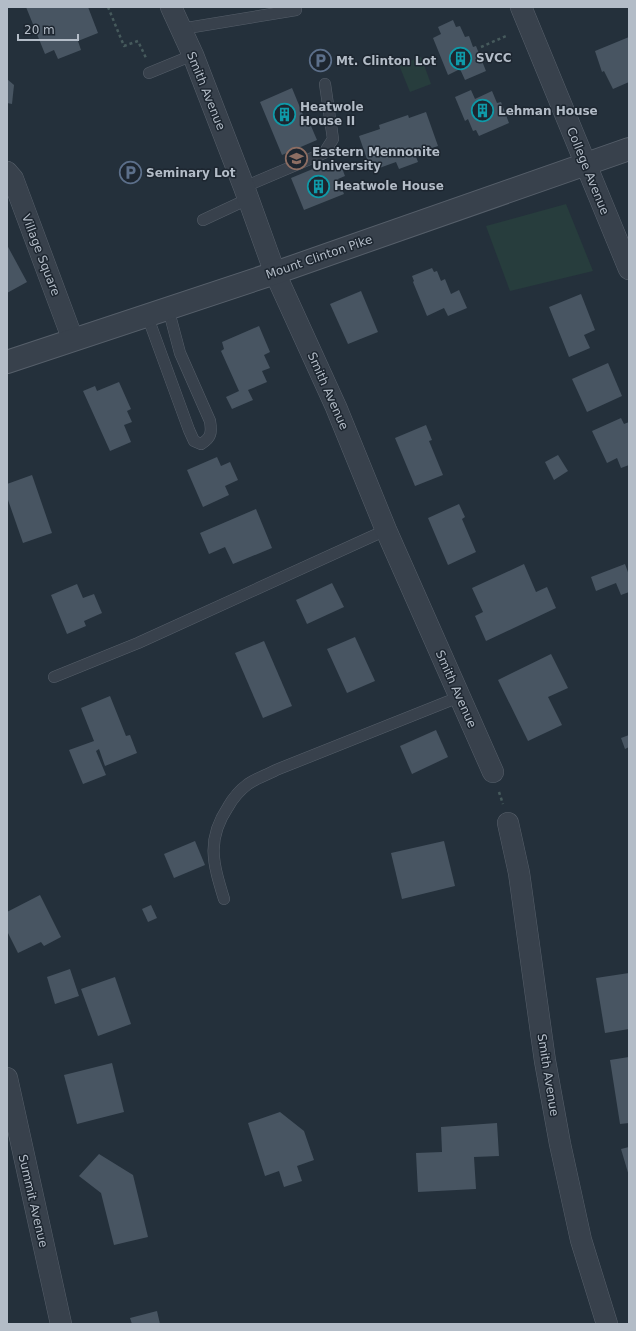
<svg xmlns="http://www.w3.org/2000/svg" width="636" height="1331" viewBox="0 0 636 1331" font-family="'DejaVu Sans',sans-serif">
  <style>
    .green { fill: #273d3d }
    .building { fill: #485562 }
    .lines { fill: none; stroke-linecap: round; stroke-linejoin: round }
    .service-casing { stroke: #565f6a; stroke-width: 12 }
    .minor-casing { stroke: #565f6a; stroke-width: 22 }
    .tertiary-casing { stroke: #565f6a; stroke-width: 24 }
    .path { stroke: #465a5c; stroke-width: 2.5; stroke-dasharray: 3 3; stroke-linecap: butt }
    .service { stroke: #38414c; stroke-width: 11 }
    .minor { stroke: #38414c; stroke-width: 21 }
    .tertiary { stroke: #38414c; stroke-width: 22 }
    .labels { text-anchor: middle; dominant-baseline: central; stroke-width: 3; stroke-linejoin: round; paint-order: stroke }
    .poi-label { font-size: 12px; font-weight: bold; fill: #b3bcc7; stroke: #1d2630; text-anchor: start }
    .street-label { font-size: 12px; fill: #b3bcc7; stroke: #1d2630 }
  </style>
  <rect width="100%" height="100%" fill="#24303b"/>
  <g class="green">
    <path d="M 421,57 L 431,84 L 410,92 L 399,65 Z"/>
    <path d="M 566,204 L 593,271 L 510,291 L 486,226 Z"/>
  </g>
  <g class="building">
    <path d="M 26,7 L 88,7 L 98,33 L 78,41 L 81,50 L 58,59 L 54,50 L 45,54 Z"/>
    <path d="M 453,20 L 456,27 L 460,26 L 465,37 L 469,36 L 473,47 L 476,46 L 486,71 L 465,80 L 460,69 L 448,75 L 433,38 L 441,34 L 438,27 Z"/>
    <path d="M 629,37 L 629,82 L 613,89 L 604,71 L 602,72 L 595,51 Z"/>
    <path d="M 7,79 L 14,85 L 12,104 L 7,103 Z"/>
    <path d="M 292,88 L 308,127 L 311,126 L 317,140 L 282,155 L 260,102 Z"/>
    <path d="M 471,90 L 475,99 L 492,91 L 497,103 L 501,102 L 509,123 L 479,136 L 476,130 L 473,131 L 468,119 L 465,121 L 455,97 Z"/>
    <path d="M 426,112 L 438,146 L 415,154 L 418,162 L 399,169 L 396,162 L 371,171 L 359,136 L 380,129 L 379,125 L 408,115 L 409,118 Z"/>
    <path d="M 332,161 L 334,165 L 340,163 L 345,176 L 338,179 L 344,194 L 304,210 L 291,178 Z"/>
    <path d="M 7,245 L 27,282 L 7,293 Z"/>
    <path d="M 432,268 L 434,272 L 437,271 L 441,281 L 445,279 L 451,294 L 459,290 L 467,308 L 448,316 L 444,308 L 427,316 L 413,282 L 414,281 L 412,276 Z"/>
    <path d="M 361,291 L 378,332 L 348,344 L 330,304 Z"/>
    <path d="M 581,294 L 595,330 L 584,335 L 590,348 L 569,357 L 549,307 Z"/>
    <path d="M 259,326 L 270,352 L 264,355 L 270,368 L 262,371 L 267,382 L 248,390 L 253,400 L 232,409 L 226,397 L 239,391 L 221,351 L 224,349 L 222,342 Z"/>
    <path d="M 608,363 L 622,396 L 587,412 L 572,379 Z"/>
    <path d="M 119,382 L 131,409 L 127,411 L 132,422 L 124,425 L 131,442 L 110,451 L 83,391 L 95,386 L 97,391 Z"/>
    <path d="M 621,418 L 624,424 L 629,422 L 629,465 L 621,468 L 617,458 L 607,463 L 592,431 Z"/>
    <path d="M 426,425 L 432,440 L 429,441 L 443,475 L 415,486 L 395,438 Z"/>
    <path d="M 558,455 L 568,471 L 554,480 L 545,462 Z"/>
    <path d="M 217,457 L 221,466 L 230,462 L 238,480 L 225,486 L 229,495 L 203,507 L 187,470 Z"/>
    <path d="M 32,475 L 52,533 L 23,543 L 7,497 L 7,484 Z"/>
    <path d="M 459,504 L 465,517 L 462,519 L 476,552 L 448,565 L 428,518 Z"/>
    <path d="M 256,509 L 272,548 L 233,564 L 225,547 L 209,554 L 200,533 Z"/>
    <path d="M 524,564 L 536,592 L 547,587 L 556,608 L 486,641 L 475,616 L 483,612 L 472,588 Z"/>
    <path d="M 625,564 L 629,575 L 629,592 L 621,595 L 616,583 L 596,591 L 591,577 Z"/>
    <path d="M 332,583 L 344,607 L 307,624 L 296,600 Z"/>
    <path d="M 77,584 L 83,598 L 94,594 L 102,613 L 84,621 L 86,626 L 67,634 L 51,595 Z"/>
    <path d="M 355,637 L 375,681 L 347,693 L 327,649 Z"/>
    <path d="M 264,641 L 292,706 L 263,718 L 235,653 Z"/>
    <path d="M 551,654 L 568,688 L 548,697 L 562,725 L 528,741 L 498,680 Z"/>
    <path d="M 110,696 L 126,736 L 130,735 L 137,753 L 105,766 L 99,749 L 96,751 L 106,775 L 83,784 L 69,750 L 94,741 L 81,708 Z"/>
    <path d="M 436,730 L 448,757 L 412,774 L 400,746 Z"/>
    <path d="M 629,735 L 629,747 L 625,749 L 621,738 Z"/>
    <path d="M 195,841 L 205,865 L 174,878 L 164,854 Z"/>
    <path d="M 444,841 L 455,886 L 402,899 L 391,853 Z"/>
    <path d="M 40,895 L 61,937 L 44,946 L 41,942 L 18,953 L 7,931 L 7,912 Z"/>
    <path d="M 151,905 L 157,918 L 148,922 L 142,909 Z"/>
    <path d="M 70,969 L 79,996 L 55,1004 L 47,977 Z"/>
    <path d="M 629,973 L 629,1029 L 605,1033 L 596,978 Z"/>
    <path d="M 115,977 L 131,1024 L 98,1036 L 81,989 Z"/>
    <path d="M 629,1057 L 629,1123 L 620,1124 L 610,1060 Z"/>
    <path d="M 112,1063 L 124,1112 L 77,1124 L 64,1075 Z"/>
    <path d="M 280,1112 L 304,1131 L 314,1160 L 297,1166 L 302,1181 L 284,1187 L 279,1171 L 265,1176 L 248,1123 Z"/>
    <path d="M 497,1123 L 499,1156 L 474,1157 L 476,1189 L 418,1192 L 416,1153 L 442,1152 L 441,1127 Z"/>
    <path d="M 629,1147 L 629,1176 L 621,1149 Z"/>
    <path d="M 99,1154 L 133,1175 L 148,1237 L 114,1245 L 101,1193 L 79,1176 Z"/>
    <path d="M 157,1311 L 160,1324 L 132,1324 L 130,1318 Z"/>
  </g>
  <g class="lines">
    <defs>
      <g id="service">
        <path d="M 181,29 L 296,10"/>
        <path d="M 149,73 L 193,55"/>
        <path d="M 244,187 L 324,153 L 333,139 L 325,84"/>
        <path d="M 203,220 L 248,199"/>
        <path d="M 147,315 L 189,430 L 194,441 L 201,444 C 211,438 212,433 210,421 L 180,353 L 168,308"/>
        <path d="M 54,677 L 138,643 L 386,530"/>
        <path d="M 224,899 C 213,863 206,840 228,807 C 233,798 240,790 248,784 C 257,778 267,775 276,770 L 459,697"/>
      </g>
      <g id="minor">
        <path d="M 171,7 L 193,55 L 244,187 L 275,273 L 336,407 L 386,530 L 493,772"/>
        <path d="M 521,7 L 629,269"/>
        <path d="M 7,172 L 13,179 L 73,340"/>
        <path d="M 508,823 L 519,873 L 545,1061 L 560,1144 L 581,1240 L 607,1324"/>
        <path d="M 7,1078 L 61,1324"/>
      </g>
      <path id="tertiary" d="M 7,362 L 275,273 L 629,149"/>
    </defs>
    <use href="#service" class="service-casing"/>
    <use href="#minor" class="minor-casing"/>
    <use href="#tertiary" class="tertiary-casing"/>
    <g class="path">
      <path d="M 108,7 L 124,46 L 138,41 L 146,58"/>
      <path d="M 481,47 L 506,36"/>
      <path d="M 499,792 L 503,804"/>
    </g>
    <use href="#service" class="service"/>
    <use href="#minor" class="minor"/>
    <use href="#tertiary" class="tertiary"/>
  </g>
  <defs>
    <symbol id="building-ring" viewBox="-11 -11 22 22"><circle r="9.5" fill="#1d2630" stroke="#0f9aa8" stroke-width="1.5"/><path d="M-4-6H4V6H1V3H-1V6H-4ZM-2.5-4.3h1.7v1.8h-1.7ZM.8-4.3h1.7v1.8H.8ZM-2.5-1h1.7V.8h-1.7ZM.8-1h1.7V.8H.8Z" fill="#0f9aa8"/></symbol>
    <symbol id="parking-ring" viewBox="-11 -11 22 22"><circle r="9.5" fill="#1d2630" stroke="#5c6f8a" stroke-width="1.5"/><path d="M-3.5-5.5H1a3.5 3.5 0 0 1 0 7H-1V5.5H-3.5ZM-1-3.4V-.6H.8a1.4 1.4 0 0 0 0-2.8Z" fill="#5c6f8a"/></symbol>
    <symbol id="university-ring" viewBox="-11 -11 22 22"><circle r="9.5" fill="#1d2630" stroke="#8d6e63" stroke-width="1.5"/><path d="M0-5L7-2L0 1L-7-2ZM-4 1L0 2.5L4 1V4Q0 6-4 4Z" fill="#8d6e63"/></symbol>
  </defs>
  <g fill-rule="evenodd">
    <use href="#building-ring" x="448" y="46" width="25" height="25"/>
    <use href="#parking-ring" x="308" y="48" width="25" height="25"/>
    <use href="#building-ring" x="470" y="98" width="25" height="25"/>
    <use href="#building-ring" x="272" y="102" width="25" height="25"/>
    <use href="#university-ring" x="284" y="146" width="25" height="25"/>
    <use href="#parking-ring" x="118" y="160" width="25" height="25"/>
    <use href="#building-ring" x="306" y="174" width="25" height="25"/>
  </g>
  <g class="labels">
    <g class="poi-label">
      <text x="476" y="58">SVCC</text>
      <text x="336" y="61">Mt. Clinton Lot</text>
      <text x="300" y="107">Heatwole<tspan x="300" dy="14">House II</tspan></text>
      <text x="498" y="111">Lehman House</text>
      <text x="312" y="152">Eastern Mennonite<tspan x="312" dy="14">University</tspan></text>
      <text x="146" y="173">Seminary Lot</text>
      <text x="334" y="186">Heatwole House</text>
    </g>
    <g class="street-label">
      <text transform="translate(206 91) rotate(68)">Smith Avenue</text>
      <text transform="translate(588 171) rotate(68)">College Avenue</text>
      <text transform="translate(41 255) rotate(69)">Village Square</text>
      <text transform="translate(319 257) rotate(-19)">Mount Clinton Pike</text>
      <text transform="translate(328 391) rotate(66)">Smith Avenue</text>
      <text transform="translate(456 689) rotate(66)">Smith Avenue</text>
      <text transform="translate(548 1075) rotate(81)">Smith Avenue</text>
      <text transform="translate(33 1201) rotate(77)">Summit Avenue</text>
    </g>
  </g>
  <rect width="636" height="1331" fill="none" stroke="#b3bcc7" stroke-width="16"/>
  <path d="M18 34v6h60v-6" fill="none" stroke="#b3bcc7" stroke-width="2"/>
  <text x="24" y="34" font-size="12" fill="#b3bcc7" stroke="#1d2630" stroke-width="3" paint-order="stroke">20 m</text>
</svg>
